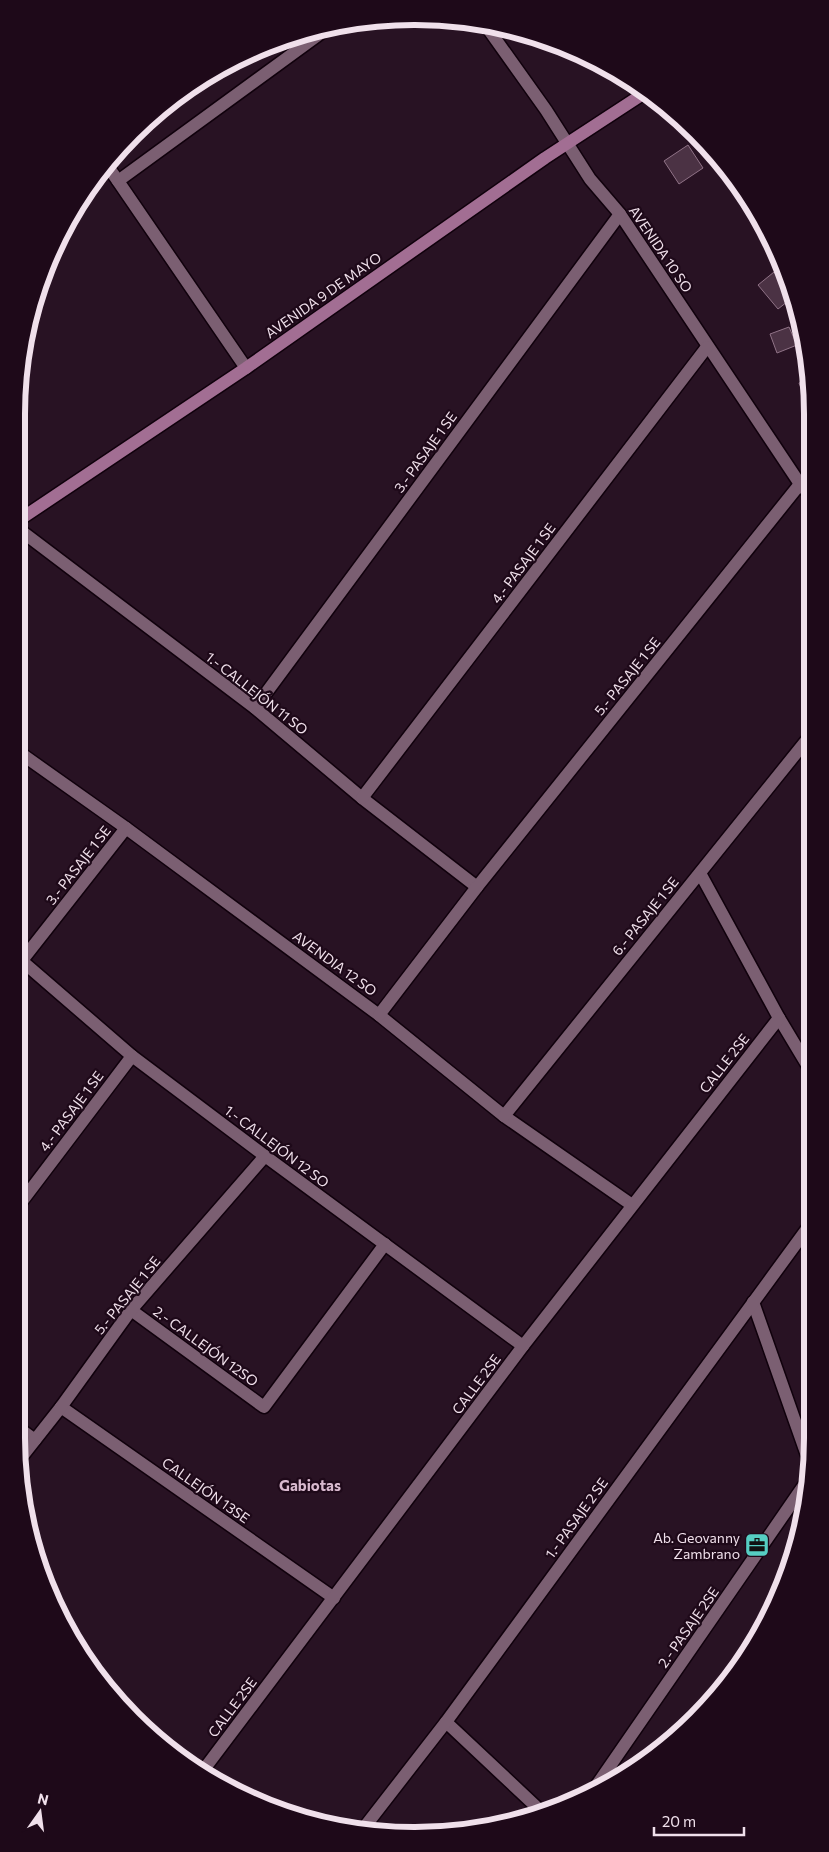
<svg xmlns="http://www.w3.org/2000/svg" width="829" height="1852" viewBox="0 0 829 1852" font-family="Commissioner,sans-serif">
  <style>
    .building { fill: #4b3244; stroke: #907387 }
    .lines { fill: none; stroke-linecap: round; stroke-linejoin: round }
    .street-casing { stroke: #10010c; stroke-width: 15 }
    .secondary-casing { stroke: #10010c; stroke-width: 15 }
    .street { stroke: #7b5f72; stroke-width: 12 }
    .secondary { stroke: #a26e93; stroke-width: 12 }
    .labels { text-anchor: middle; dominant-baseline: central; stroke-width: 4.5; stroke-linejoin: round; paint-order: stroke }
    .street-label { font-size: 14px; fill: #f0e0eb; stroke: #1e0919 }
    .poi-label { font-size: 14px; fill: #f0e0eb; stroke: #1e0919; text-anchor: end }
    .neighbourhood-label { font-size: 15px; font-weight: bold; fill: #d8b9ce; stroke: #1e0919 }
    .rim { fill: none; stroke: #f0e0eb; stroke-width: 6 }
  </style>
  <rect width="100%" height="100%" fill="#281223"/>
  <g class="building">
    <path d="M 688,145 L 703,168 L 679,184 L 664,161 Z"/>
    <path d="M 774,272 L 790,292 L 792,298 L 778,309 L 758,285 Z"/>
    <path d="M 789,327 L 797,345 L 777,353 L 770,334 Z"/>
    <path d="M 809,379 L 809,406 L 808,406 L 799,383 Z"/>
  </g>
  <g class="lines">
    <defs>
      <g id="street">
        <path d="M 484,23 L 546,110 L 590,179 L 620,214 L 800,484 L 810,495"/>
        <path d="M 107,165 L 246,368"/>
        <path d="M 118,181 L 332,25"/>
        <path d="M 16,527 L 255,708 L 362,798 L 477,887"/>
        <path d="M 255,708 L 620,214"/>
        <path d="M 16,750 L 126,828 L 379,1015 L 504,1116 L 632,1205"/>
        <path d="M 362,798 L 707,347"/>
        <path d="M 700,873 L 779,1018 L 812,1073"/>
        <path d="M 22,961 L 132,1056 L 265,1156 L 523,1346"/>
        <path d="M 16,968 L 126,828"/>
        <path d="M 379,1015 L 477,887 L 800,484"/>
        <path d="M 504,1116 L 810,736"/>
        <path d="M 16,1209 L 132,1056"/>
        <path d="M 753,1302 L 810,1464"/>
        <path d="M 131,1310 L 264,1407 L 385,1244"/>
        <path d="M 61,1407 L 334,1598"/>
        <path d="M 16,1426 L 35,1440"/>
        <path d="M 20,1459 L 61,1407 L 131,1310 L 265,1156"/>
        <path d="M 446,1722 L 544,1814"/>
        <path d="M 202,1772 L 523,1346 L 779,1018"/>
        <path d="M 592,1792 L 809,1478"/>
        <path d="M 363,1829 L 446,1722 L 812,1222"/>
      </g>
      <path id="secondary" d="M 16,522 L 246,368 L 545,158 L 646,92"/>
    </defs>
    <use href="#street" class="street-casing"/>
    <use href="#secondary" class="secondary-casing"/>
    <use href="#street" class="street"/>
    <use href="#secondary" class="secondary"/>
  </g>
  <defs>
    <symbol id="office-square" viewBox="-11 -11 22 22"><rect x="-9" y="-9" width="18" height="18" rx="4" fill="#56cec3" stroke="#1e0919"/><path d="M-6-3h4V-5.5h4V-3h4V5H-6ZM-1-4.5V-3h2v-1.5ZM-6 0V1H6V0Z" fill="#111"/></symbol>
  </defs>
  <g fill-rule="evenodd">
    <use href="#office-square" x="743" y="1531" width="28" height="28"/>
  </g>
  <g class="labels">
    <g class="street-label">
      <text transform="translate(661 249) rotate(56)">AVENIDA 10 SO</text>
      <text transform="translate(323 295) rotate(-35)">AVENIDA 9 DE MAYO</text>
      <text transform="translate(425 452) rotate(-54)">3.- PASAJE 1 SE</text>
      <text transform="translate(523 563) rotate(-53)">4.- PASAJE 1 SE</text>
      <text transform="translate(627 676) rotate(-51)">5.- PASAJE 1 SE</text>
      <text transform="translate(257 693) rotate(38)">1.- CALLEJÓN 11 SO</text>
      <text transform="translate(78 865) rotate(-52)">3.- PASAJE 1 SE</text>
      <text transform="translate(645 916) rotate(-51)">6.- PASAJE 1 SE</text>
      <text transform="translate(335 963) rotate(36)">AVENDIA 12 SO</text>
      <text transform="translate(724 1063) rotate(-52)">CALLE 2SE</text>
      <text transform="translate(71 1111) rotate(-53)">4.- PASAJE 1 SE</text>
      <text transform="translate(277 1146) rotate(37)">1.- CALLEJÓN 12 SO</text>
      <text transform="translate(127 1295) rotate(-51)">5.- PASAJE 1 SE</text>
      <text transform="translate(206 1346) rotate(36)">2.- CALLEJÓN 12SO</text>
      <text transform="translate(476 1384) rotate(-53)">CALLE 2SE</text>
      <text transform="translate(206 1490) rotate(35)">CALLEJÓN 13SE</text>
      <text transform="translate(576 1518) rotate(-54)">1.- PASAJE 2 SE</text>
      <text transform="translate(688 1627) rotate(-55)">2.- PASAJE 2SE</text>
      <text transform="translate(232 1707) rotate(-53)">CALLE 2SE</text>
    </g>
    <g class="poi-label">
      <text x="740" y="1537">Ab. Geovanny<tspan x="740" dy="16">Zambrano</tspan></text>
    </g>
    <g class="neighbourhood-label">
      <text x="310" y="1485">Gabiotas</text>
    </g>
  </g>
  <path d="M0 0H829V1852H0ZM414 25H415A389 389 0 0 1 804 414V1438A389 389 0 0 1 415 1827H414A389 389 0 0 1 25 1438V414A389 389 0 0 1 414 25Z" fill="#1e0919" fill-rule="evenodd"/>
  <path class="rim" d="M414 25H415A389 389 0 0 1 804 414V1438A389 389 0 0 1 415 1827H414A389 389 0 0 1 25 1438V414A389 389 0 0 1 414 25Z"/>
  <g transform="translate(40 1812) rotate(14)" stroke="#1e0919" stroke-width="4" paint-order="stroke">
  <path d="M0-4L9 19L0 12L-9 19Z" fill="#f0e0eb"/>
  <text y="-8" font-size="14" font-weight="bold" text-anchor="middle" fill="#f0e0eb">N</text>
  </g>
  <path d="M654 1827v8h90v-8" fill="none" stroke="#f0e0eb" stroke-width="2.5"/>
  <text x="662" y="1827" font-size="15" fill="#f0e0eb" stroke="#1e0919" stroke-width="4" paint-order="stroke">20 m</text>
</svg>
